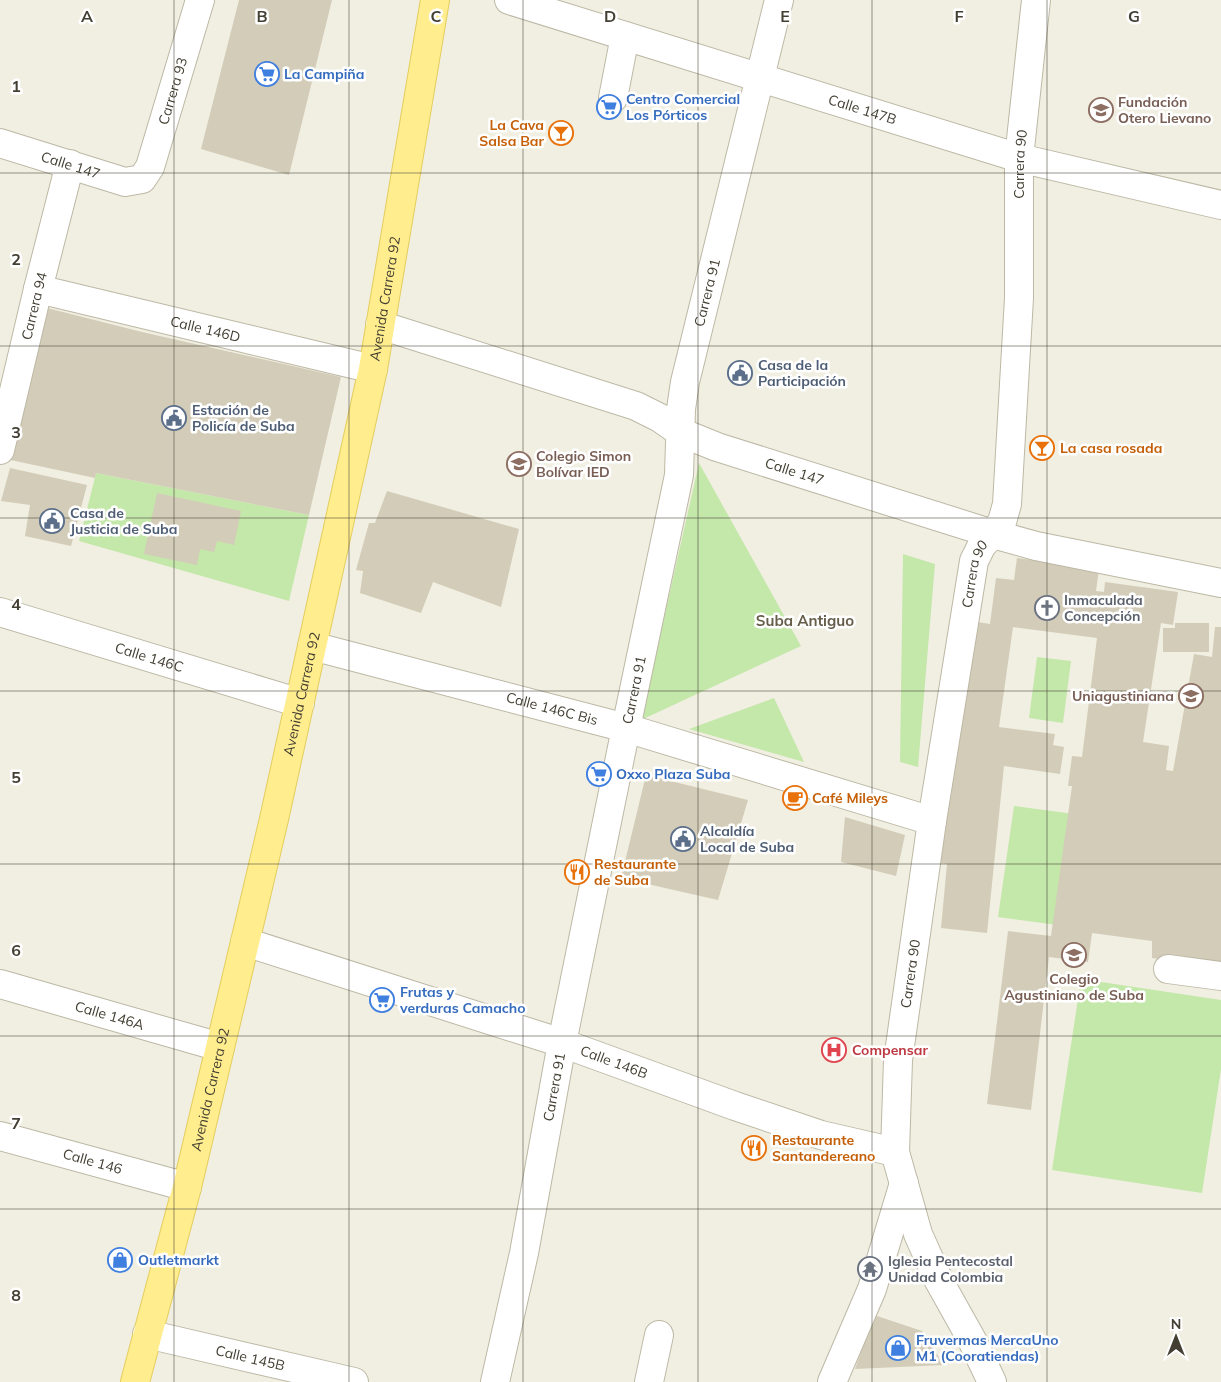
<svg xmlns="http://www.w3.org/2000/svg" width="1221" height="1382" viewBox="0 0 1221 1382" font-family="Mulish,sans-serif">
  <style>
    .green { fill: #c4e7aa }
    .building { fill: #d3ccb8 }
    .lines { fill: none; stroke-linecap: round; stroke-linejoin: round }
    .minor-casing { stroke: #bdb8a5; stroke-width: 30 }
    .major-casing { stroke: #e4cd5e; stroke-width: 30 }
    .minor { stroke: #fff; stroke-width: 28 }
    .major { stroke: #ffed8e; stroke-width: 28 }
    .grid { fill: none; stroke: #433f33; stroke-width: 1; stroke-opacity: 0.55 }
    .labels { text-anchor: middle; dominant-baseline: central; stroke-width: 5; stroke-linejoin: round; paint-order: stroke }
    .shop-label { font-size: 14px; font-weight: bold; fill: #366cbe; stroke: #fff; text-anchor: start }
    .street-label { font-size: 14px; fill: #433f33; stroke: #fff }
    .education-label { font-size: 14px; font-weight: bold; fill: #785e54; stroke: #fff; text-anchor: start }
    .food-label { font-size: 14px; font-weight: bold; fill: #c56008; stroke: #fff; text-anchor: start }
    .service-label { font-size: 14px; font-weight: bold; fill: #4e5e75; stroke: #fff; text-anchor: start }
    .worship-label { font-size: 14px; font-weight: bold; fill: #5b616d; stroke: #fff; text-anchor: start }
    .health-label { font-size: 14px; font-weight: bold; fill: #be3a42; stroke: #fff; text-anchor: start }
    .neighbourhood-label { font-size: 15px; font-weight: bold; fill: #665e4a; stroke: #fff }
    .grid-label { font-size: 16px; text-anchor: middle; font-weight: bold; fill: #433f33; stroke: #fff; stroke-width: 5; stroke-linejoin: round; paint-order: stroke }
  </style>
  <rect width="100%" height="100%" fill="#f1efe2"/>
  <g class="green">
    <path d="M 699,463 L 801,646 L 641,720 Z"/>
    <path d="M 96,473 L 309,515 L 289,601 L 79,541 Z"/>
    <path d="M 903,554 L 935,564 L 918,767 L 900,762 Z"/>
    <path d="M 1037,657 L 1071,661 L 1063,723 L 1029,718 Z"/>
    <path d="M 774,698 L 804,762 L 689,729 Z"/>
    <path d="M 1014,806 L 1074,814 L 1058,925 L 998,917 Z"/>
    <path d="M 1081,979 L 1221,1000 L 1221,1069 L 1202,1193 L 1052,1170 Z"/>
  </g>
  <g class="building">
    <path d="M 239,0 L 332,0 L 289,175 L 201,149 Z"/>
    <path d="M 47,308 L 142,332 L 341,377 L 309,515 L 96,473 L 95,478 L 6,459 Z"/>
    <path d="M 10,468 L 87,485 L 71,546 L 25,536 L 30,505 L 1,501 Z"/>
    <path d="M 387,491 L 519,529 L 501,607 L 433,582 L 421,613 L 360,593 L 363,571 L 356,570 L 369,523 L 375,523 Z"/>
    <path d="M 157,493 L 241,511 L 234,545 L 217,541 L 214,552 L 200,549 L 197,565 L 144,554 Z"/>
    <path d="M 1017,558 L 1099,569 L 1096,591 L 1104,592 L 1105,582 L 1178,592 L 1173,625 L 1161,623 L 1143,742 L 1169,746 L 1166,770 L 1173,771 L 1194,654 L 1212,657 L 1215,627 L 1221,627 L 1221,967 L 1152,958 L 1152,941 L 1092,933 L 1088,962 L 1049,957 L 1031,1110 L 987,1104 L 1008,931 L 1051,936 L 1072,786 L 1068,786 L 1072,756 L 1082,757 L 1097,638 L 1013,627 L 999,727 L 1055,734 L 1053,745 L 1064,747 L 1060,774 L 1004,766 L 987,933 L 941,928 L 947,864 L 939,863 L 972,621 L 990,624 L 996,578 L 1014,580 Z"/>
    <path d="M 1175,623 L 1209,623 L 1209,652 L 1163,652 L 1163,628 L 1175,628 Z"/>
    <path d="M 646,775 L 748,800 L 718,900 L 621,878 Z"/>
    <path d="M 845,817 L 905,835 L 896,876 L 841,862 Z"/>
    <path d="M 874,1315 L 922,1331 L 944,1365 L 855,1369 Z"/>
  </g>
  <g class="lines">
    <defs>
      <g id="minor">
        <path id="s1" d="M 509,0 L 1019,158 L 1221,205"/>
        <path d="M 613,98 L 625,36"/>
        <path id="s2" d="M 0,143 L 125,182 L 142,179 L 150,167 L 200,0"/>
        <path id="s3" d="M 38,289 L 373,369"/>
        <path id="s4" d="M 380,325 L 636,406 L 660,418 L 680,432 L 717,447 L 993,534 L 1036,546 L 1221,583"/>
        <path id="s5" d="M 0,450 L 38,289 L 70,164"/>
        <path id="s6" d="M 0,612 L 300,703"/>
        <path id="s7" d="M 312,646 L 626,728 L 932,821"/>
        <path id="s8" d="M 245,942 L 562,1043 L 735,1106 L 821,1135 L 895,1152"/>
        <path d="M 1168,969 L 1221,976"/>
        <path id="s9" d="M 0,984 L 220,1047"/>
        <path id="s10" d="M 0,1136 L 187,1187"/>
        <path id="s11" d="M 147,1334 L 354,1382"/>
        <path id="s12" d="M 495,1382 L 524,1253 L 562,1043 L 626,728 L 679,475 L 681,409 L 685,382 L 779,0"/>
        <path d="M 649,1382 L 659,1335"/>
        <path d="M 832,1382 L 872,1289 L 904,1183"/>
        <path id="s13" d="M 992,1382 L 972,1340 L 939,1281 L 918,1234 L 895,1152 L 898,1060 L 932,821 L 974,561 L 982,545 L 993,534 L 1002,522 L 1007,504 L 1019,298 L 1019,158 L 1036,0"/>
      </g>
      <g id="major">
        <path id="s14" d="M 135,1382 L 187,1187 L 245,942 L 274,819 L 373,369 L 435,0"/>
      </g>
    </defs>
    <use href="#minor" class="minor-casing"/>
    <use href="#major" class="major-casing"/>
    <use href="#minor" class="minor"/>
    <use href="#major" class="major"/>
  </g>
  <path class="grid" d="M 174,0 L 174,1382M 349,0 L 349,1382M 523,0 L 523,1382M 698,0 L 698,1382M 872,0 L 872,1382M 1047,0 L 1047,1382M 0,173 L 1221,173M 0,346 L 1221,346M 0,518 L 1221,518M 0,691 L 1221,691M 0,864 L 1221,864M 0,1036 L 1221,1036M 0,1209 L 1221,1209"/>
  <defs>
    <symbol id="supermarket-ring" viewBox="-11 -11 22 22"><circle r="9.5" fill="#fff" stroke="#3f7fe0" stroke-width="1.5"/><path d="M-6-5.5h2.5l.6 2H6L4.5 2H-2.5L-4.4-4H-6ZM-1.5 3.2a1.3 1.3 0 1 0 .1 0ZM3 3.2a1.3 1.3 0 1 0 .1 0Z" fill="#3f7fe0"/></symbol>
    <symbol id="school-ring" viewBox="-11 -11 22 22"><circle r="9.5" fill="#fff" stroke="#8d6e63" stroke-width="1.5"/><path d="M0-5L7-2L0 1L-7-2ZM-4 1L0 2.5L4 1V4Q0 6-4 4Z" fill="#8d6e63"/></symbol>
    <symbol id="bar-ring" viewBox="-11 -11 22 22"><circle r="9.5" fill="#fff" stroke="#e8710a" stroke-width="1.5"/><path d="M-6-5H6L.8 .8V4.5H3.5V6h-7V4.5H-.8V.8Z" fill="#e8710a"/></symbol>
    <symbol id="civic-ring" viewBox="-11 -11 22 22"><circle r="9.5" fill="#fff" stroke="#5c6f8a" stroke-width="1.5"/><path d="M-.6-6.5H3V-4.5H.6V-3L4-1V1h2V6H-6V1h2V-1L-.6-3ZM-1.2 2.5V6h2.4V2.5Z" fill="#5c6f8a"/></symbol>
    <symbol id="church-ring" viewBox="-11 -11 22 22"><circle r="9.5" fill="#fff" stroke="#6b7280" stroke-width="1.5"/><path d="M-1.2-6h2.4v3.5h3.3v2.4h-3.3V6h-2.4V-.1h-3.3v-2.4h3.3Z" fill="#6b7280"/></symbol>
    <symbol id="university-ring" viewBox="-11 -11 22 22"><circle r="9.5" fill="#fff" stroke="#8d6e63" stroke-width="1.5"/><path d="M0-5L7-2L0 1L-7-2ZM-4 1L0 2.5L4 1V4Q0 6-4 4Z" fill="#8d6e63"/></symbol>
    <symbol id="cafe-ring" viewBox="-11 -11 22 22"><circle r="9.5" fill="#fff" stroke="#e8710a" stroke-width="1.5"/><path d="M-5.5-4.5H6V0H3Q3 3.5 0 3.5H-2.5Q-5.5 3.5-5.5 0ZM3-3.2v2h1.7v-2ZM-6 4.5H4V6H-6Z" fill="#e8710a"/></symbol>
    <symbol id="restaurant-ring" viewBox="-11 -11 22 22"><circle r="9.5" fill="#fff" stroke="#e8710a" stroke-width="1.5"/><path d="M-5-6h1v4h1v-4h1v4h1v-4h1v5L-1.5 .5V6h-2V.5L-5-1ZM5-6V6H3V1.5H1.5Q1.5-4 5-6Z" fill="#e8710a"/></symbol>
    <symbol id="hospital-ring" viewBox="-11 -11 22 22"><circle r="9.5" fill="#fff" stroke="#e0444e" stroke-width="1.5"/><path d="M-5-5h3v3.5h4V-5h3V5h-3V1.5h-4V5h-3Z" fill="#e0444e"/></symbol>
    <symbol id="shop-ring" viewBox="-11 -11 22 22"><circle r="9.5" fill="#fff" stroke="#3f7fe0" stroke-width="1.5"/><path d="M-5-2.5h2.3a2.7 3.5 0 0 1 5.4 0H5L5.5 6h-11ZM-1.5-2.5h3a1.5 2.3 0 0 0-3 0Z" fill="#3f7fe0"/></symbol>
    <symbol id="temple-ring" viewBox="-11 -11 22 22"><circle r="9.5" fill="#fff" stroke="#6b7280" stroke-width="1.5"/><path d="M0-6L5-2H3V0L6.5 2.5H4V6H1.5V3h-3V6H-4V2.5H-6.5L-3 0V-2H-5Z" fill="#6b7280"/></symbol>
  </defs>
  <g fill-rule="evenodd">
    <use href="#supermarket-ring" x="253" y="60" width="28" height="28"/>
    <use href="#supermarket-ring" x="595" y="93" width="28" height="28"/>
    <use href="#school-ring" x="1087" y="96" width="28" height="28"/>
    <use href="#bar-ring" x="547" y="119" width="28" height="28"/>
    <use href="#civic-ring" x="726" y="359" width="28" height="28"/>
    <use href="#civic-ring" x="160" y="404" width="28" height="28"/>
    <use href="#bar-ring" x="1028" y="434" width="28" height="28"/>
    <use href="#school-ring" x="505" y="450" width="28" height="28"/>
    <use href="#civic-ring" x="38" y="507" width="28" height="28"/>
    <use href="#church-ring" x="1033" y="594" width="28" height="28"/>
    <use href="#university-ring" x="1177" y="682" width="28" height="28"/>
    <use href="#supermarket-ring" x="585" y="760" width="28" height="28"/>
    <use href="#cafe-ring" x="781" y="784" width="28" height="28"/>
    <use href="#civic-ring" x="669" y="825" width="28" height="28"/>
    <use href="#restaurant-ring" x="563" y="858" width="28" height="28"/>
    <use href="#school-ring" x="1060" y="941" width="28" height="28"/>
    <use href="#supermarket-ring" x="368" y="986" width="28" height="28"/>
    <use href="#hospital-ring" x="820" y="1036" width="28" height="28"/>
    <use href="#restaurant-ring" x="740" y="1134" width="28" height="28"/>
    <use href="#shop-ring" x="106" y="1246" width="28" height="28"/>
    <use href="#temple-ring" x="856" y="1255" width="28" height="28"/>
    <use href="#shop-ring" x="884" y="1334" width="28" height="28"/>
  </g>
  <g class="labels">
    <g class="shop-label">
      <text x="284" y="74">La Campiña</text>
      <text x="626" y="99">Centro Comercial<tspan x="626" dy="16">Los Pórticos</tspan></text>
      <text x="616" y="774">Oxxo Plaza Suba</text>
      <text x="400" y="992">Frutas y<tspan x="400" dy="16">verduras Camacho</tspan></text>
      <text x="138" y="1260">Outletmarkt</text>
      <text x="916" y="1340">Fruvermas MercaUno<tspan x="916" dy="16">M1 (Cooratiendas)</tspan></text>
    </g>
    <g class="street-label">
      <text stroke="none"><textPath href="#s2" startOffset="242">Carrera 93</textPath></text>
      <text stroke="none"><textPath href="#s1" startOffset="370">Calle 147B</textPath></text>
      <text stroke="none"><textPath href="#s13" startOffset="1255">Carrera 90</textPath></text>
      <text stroke="none"><textPath href="#s2" startOffset="74">Calle 147</textPath></text>
      <text stroke="none"><textPath href="#s12" startOffset="1111">Carrera 91</textPath></text>
      <text stroke="none"><textPath href="#s14" startOffset="1112">Avenida Carrera 92</textPath></text>
      <text stroke="none"><textPath href="#s5" startOffset="148">Carrera 94</textPath></text>
      <text stroke="none"><textPath href="#s3" startOffset="172">Calle 146D</textPath></text>
      <text stroke="none"><textPath href="#s4" startOffset="441">Calle 147</textPath></text>
      <text stroke="none"><textPath href="#s13" startOffset="835">Carrera 90</textPath></text>
      <text stroke="none"><textPath href="#s6" startOffset="156">Calle 146C</textPath></text>
      <text stroke="none"><textPath href="#s12" startOffset="706">Carrera 91</textPath></text>
      <text stroke="none"><textPath href="#s14" startOffset="708">Avenida Carrera 92</textPath></text>
      <text stroke="none"><textPath href="#s7" startOffset="248">Calle 146C Bis</textPath></text>
      <text stroke="none"><textPath href="#s13" startOffset="430">Carrera 90</textPath></text>
      <text stroke="none"><textPath href="#s9" startOffset="114">Calle 146A</textPath></text>
      <text stroke="none"><textPath href="#s8" startOffset="388">Calle 146B</textPath></text>
      <text stroke="none"><textPath href="#s12" startOffset="301">Carrera 91</textPath></text>
      <text stroke="none"><textPath href="#s14" startOffset="302">Avenida Carrera 92</textPath></text>
      <text stroke="none"><textPath href="#s10" startOffset="96">Calle 146</textPath></text>
      <text stroke="none"><textPath href="#s11" startOffset="106">Calle 145B</textPath></text>
    </g>
    <g class="education-label">
      <text x="1118" y="102">Fundación<tspan x="1118" dy="16">Otero Lievano</tspan></text>
      <text x="536" y="456">Colegio Simon<tspan x="536" dy="16">Bolívar IED</tspan></text>
      <text x="1174" y="696" text-anchor="end">Uniagustiniana</text>
      <text x="1074" y="979" text-anchor="middle">Colegio<tspan x="1074" dy="16">Agustiniano de Suba</tspan></text>
    </g>
    <g class="food-label">
      <text x="544" y="125" text-anchor="end">La Cava<tspan x="544" dy="16">Salsa Bar</tspan></text>
      <text x="1060" y="448">La casa rosada</text>
      <text x="812" y="798">Café Mileys</text>
      <text x="594" y="864">Restaurante<tspan x="594" dy="16">de Suba</tspan></text>
      <text x="772" y="1140">Restaurante<tspan x="772" dy="16">Santandereano</tspan></text>
    </g>
    <g class="service-label">
      <text x="758" y="365">Casa de la<tspan x="758" dy="16">Participación</tspan></text>
      <text x="192" y="410">Estación de<tspan x="192" dy="16">Policía de Suba</tspan></text>
      <text x="70" y="513">Casa de<tspan x="70" dy="16">Justicia de Suba</tspan></text>
      <text x="700" y="831">Alcaldía<tspan x="700" dy="16">Local de Suba</tspan></text>
    </g>
    <g class="worship-label">
      <text x="1064" y="600">Inmaculada<tspan x="1064" dy="16">Concepción</tspan></text>
      <text x="888" y="1261">Iglesia Pentecostal<tspan x="888" dy="16">Unidad Colombia</tspan></text>
    </g>
    <g class="health-label">
      <text x="852" y="1050">Compensar</text>
    </g>
    <g class="neighbourhood-label">
      <text x="805" y="620">Suba Antiguo</text>
    </g>
  </g>
  <g class="grid-label">
    <text x="87" y="22">A</text>
    <text x="262" y="22">B</text>
    <text x="436" y="22">C</text>
    <text x="610" y="22">D</text>
    <text x="785" y="22">E</text>
    <text x="959" y="22">F</text>
    <text x="1134" y="22">G</text>
    <text x="16" y="92">1</text>
    <text x="16" y="265">2</text>
    <text x="16" y="438">3</text>
    <text x="16" y="610">4</text>
    <text x="16" y="783">5</text>
    <text x="16" y="956">6</text>
    <text x="16" y="1129">7</text>
    <text x="16" y="1301">8</text>
  </g>
  <g transform="translate(1176 1337)" stroke="#ffffff" stroke-width="4" paint-order="stroke">
  <path d="M0-4L9 19L0 12L-9 19Z" fill="#433f33"/>
  <text y="-8" font-size="14" font-weight="bold" text-anchor="middle" fill="#433f33">N</text>
  </g>
</svg>
